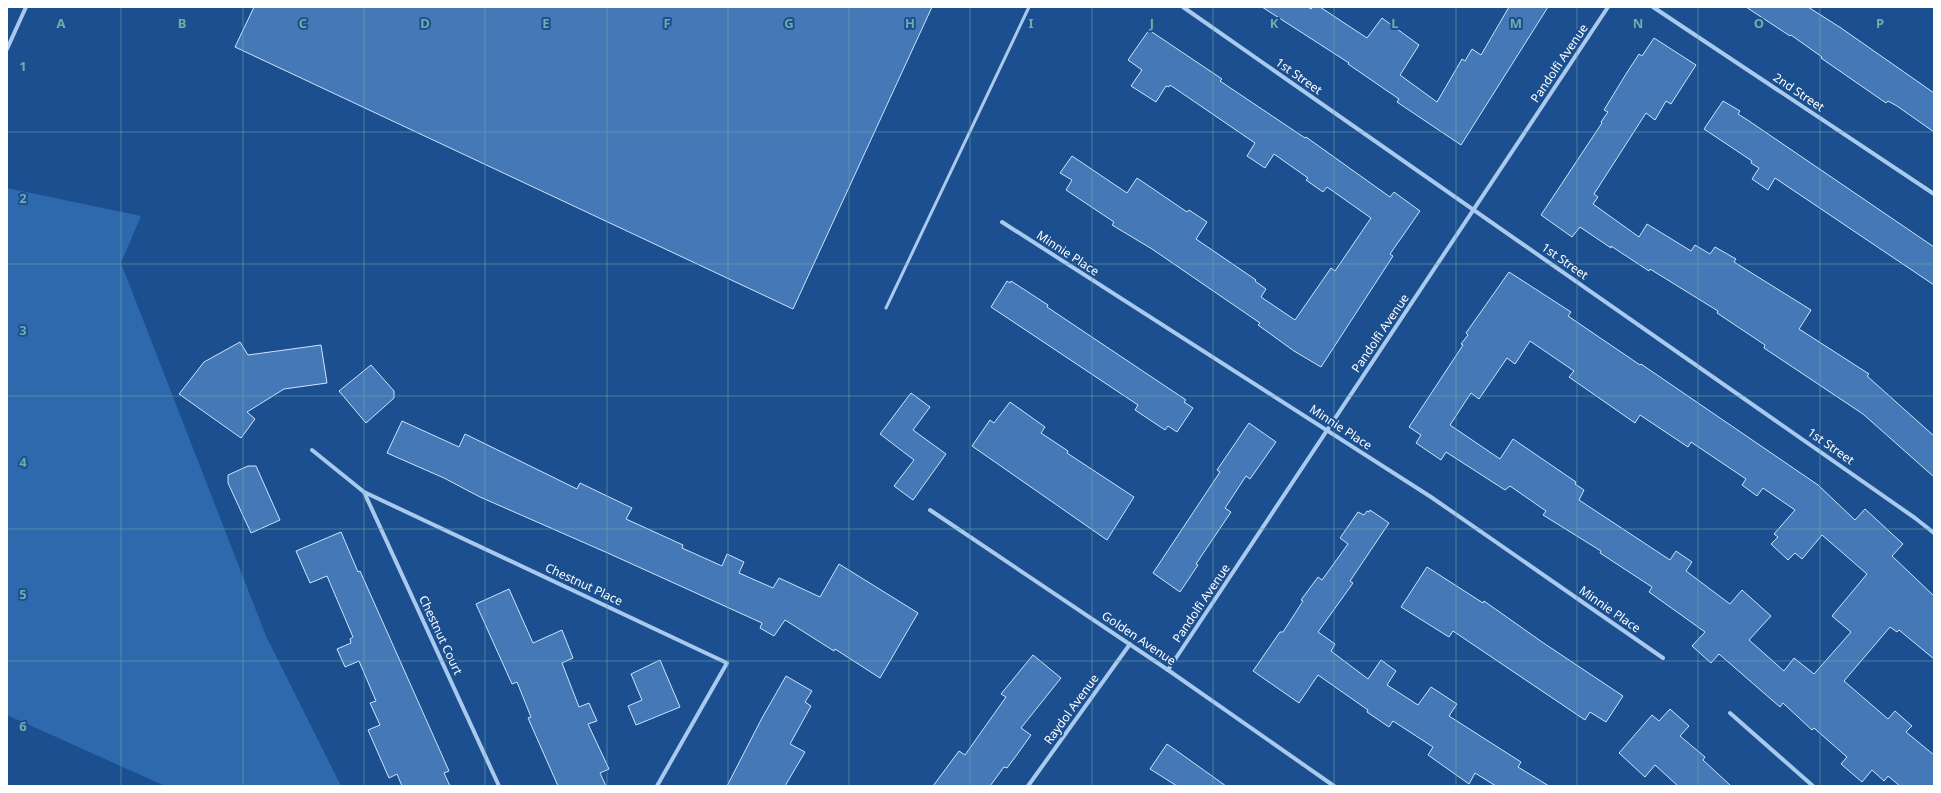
<svg xmlns="http://www.w3.org/2000/svg" width="1941" height="793" viewBox="0 0 1941 793" font-family="'Noto Sans',sans-serif">
  <style>
    .green { fill: #2e69ad }
    .building { fill: #4478b7; stroke: #cfe3fa; fill-rule: evenodd }
    .lines { fill: none; stroke-linecap: round; stroke-linejoin: round }
    .lane { stroke: #a9c9ee; stroke-width: 3 }
    .street { stroke: #a9c9ee; stroke-width: 4 }
    .grid { fill: none; stroke: #6fada8; stroke-width: 1; stroke-opacity: 0.55 }
    .labels { text-anchor: middle; dominant-baseline: central; stroke-width: 4; stroke-linejoin: round; paint-order: stroke }
    .street-label { font-size: 12px; fill: #fff; stroke: #1b4f8f }
    .grid-label { font-size: 13px; text-anchor: middle; font-weight: bold; fill: #6fada8; stroke: #1b4f8f; stroke-width: 4; stroke-linejoin: round; paint-order: stroke }
  </style>
  <rect width="100%" height="100%" fill="#1b4f8f"/>
  <path class="green" d="M 7,188 L 141,216 L 121,263 L 266,636 L 341,786 L 165,786 L 7,715 Z"/>
  <g class="building">
    <path d="M 254,7 L 932,7 L 793,309 L 235,47 Z"/>
    <path d="M 1262,7 L 1308,7 L 1311,9 L 1313,7 L 1320,7 L 1367,38 L 1382,18 L 1419,45 L 1400,75 L 1437,102 L 1462,59 L 1465,61 L 1472,49 L 1481,55 L 1509,7 L 1548,7 L 1461,145 L 1397,102 L 1399,99 L 1348,64 L 1349,63 Z"/>
    <path d="M 1746,7 L 1808,7 L 1841,28 L 1934,93 L 1934,132 L 1897,106 L 1888,101 L 1886,103 L 1821,58 L 1822,57 L 1791,35 L 1790,36 Z"/>
    <path d="M 1149,30 L 1222,79 L 1220,81 L 1305,138 L 1306,137 L 1390,197 L 1394,192 L 1420,211 L 1390,254 L 1393,256 L 1321,367 L 1294,351 L 1258,325 L 1260,323 L 1152,249 L 1112,225 L 1114,222 L 1066,190 L 1072,180 L 1060,173 L 1072,156 L 1127,193 L 1137,178 L 1187,212 L 1189,210 L 1207,222 L 1196,239 L 1256,280 L 1255,281 L 1266,289 L 1261,297 L 1295,320 L 1331,268 L 1335,271 L 1371,218 L 1327,187 L 1323,192 L 1306,180 L 1308,178 L 1274,154 L 1265,168 L 1247,156 L 1255,143 L 1170,85 L 1169,87 L 1166,86 L 1156,102 L 1131,86 L 1142,70 L 1128,60 Z"/>
    <path d="M 1654,38 L 1696,65 L 1671,104 L 1666,101 L 1655,120 L 1646,113 L 1594,194 L 1598,197 L 1593,204 L 1639,237 L 1647,224 L 1691,251 L 1695,245 L 1710,254 L 1715,247 L 1736,259 L 1734,262 L 1811,310 L 1799,329 L 1869,374 L 1867,376 L 1934,436 L 1934,477 L 1863,414 L 1764,348 L 1765,345 L 1717,313 L 1718,311 L 1650,269 L 1649,271 L 1611,246 L 1611,248 L 1580,227 L 1572,237 L 1541,215 L 1602,123 L 1601,122 L 1608,112 L 1604,110 L 1626,74 L 1639,54 L 1642,56 Z"/>
    <path d="M 1723,101 L 1740,111 L 1738,114 L 1749,121 L 1934,247 L 1934,285 L 1775,178 L 1768,190 L 1752,179 L 1759,168 L 1751,163 L 1752,161 L 1704,129 Z"/>
    <path d="M 1509,272 L 1571,312 L 1568,316 L 1640,365 L 1641,364 L 1818,485 L 1855,520 L 1865,509 L 1903,544 L 1892,556 L 1934,596 L 1934,659 L 1899,630 L 1897,632 L 1890,627 L 1844,681 L 1888,719 L 1895,711 L 1912,726 L 1906,732 L 1934,755 L 1934,786 L 1900,786 L 1888,776 L 1884,781 L 1872,770 L 1862,782 L 1841,764 L 1847,757 L 1814,728 L 1812,730 L 1783,703 L 1780,707 L 1719,654 L 1711,663 L 1692,646 L 1705,632 L 1649,592 L 1652,587 L 1600,553 L 1601,551 L 1543,515 L 1546,511 L 1510,486 L 1505,490 L 1446,452 L 1441,460 L 1416,443 L 1421,435 L 1409,427 L 1463,345 L 1461,344 L 1468,335 L 1466,333 ZM 1530,341 L 1574,371 L 1569,377 L 1635,423 L 1640,415 L 1688,447 L 1691,442 L 1746,479 L 1742,485 L 1757,496 L 1763,488 L 1795,510 L 1774,534 L 1778,537 L 1771,544 L 1788,560 L 1795,553 L 1802,559 L 1822,535 L 1867,574 L 1832,616 L 1851,632 L 1814,674 L 1794,658 L 1784,671 L 1749,640 L 1771,616 L 1742,590 L 1730,604 L 1686,571 L 1692,562 L 1676,551 L 1670,560 L 1579,500 L 1584,490 L 1575,484 L 1576,482 L 1513,439 L 1500,459 L 1450,425 L 1471,393 L 1479,399 L 1507,358 L 1515,364 Z"/>
    <path d="M 1007,281 L 1010,283 L 1011,281 L 1048,305 L 1047,307 L 1186,400 L 1184,402 L 1193,408 L 1177,432 L 1168,426 L 1165,430 L 1135,410 L 1138,405 L 991,307 Z"/>
    <path d="M 240,342 L 248,355 L 321,345 L 327,383 L 284,389 L 247,412 L 255,419 L 241,438 L 179,394 L 204,362 Z"/>
    <path d="M 371,365 L 394,391 L 394,398 L 366,423 L 339,391 Z"/>
    <path d="M 911,393 L 930,407 L 913,430 L 946,454 L 913,500 L 894,486 L 914,460 L 880,434 Z"/>
    <path d="M 1010,402 L 1045,427 L 1041,433 L 1068,451 L 1067,453 L 1134,497 L 1107,540 L 972,446 L 990,420 L 994,423 Z"/>
    <path d="M 402,421 L 459,447 L 465,434 L 577,489 L 580,483 L 632,508 L 626,519 L 683,545 L 682,548 L 722,566 L 727,554 L 744,562 L 739,573 L 773,588 L 779,578 L 820,597 L 839,564 L 918,613 L 880,678 L 835,649 L 834,651 L 785,620 L 774,636 L 760,628 L 762,623 L 610,554 L 480,497 L 444,478 L 387,453 Z"/>
    <path d="M 1249,423 L 1276,442 L 1250,479 L 1246,476 L 1225,508 L 1231,512 L 1196,564 L 1198,565 L 1180,592 L 1153,573 L 1220,472 L 1217,470 Z"/>
    <path d="M 248,466 L 256,466 L 280,520 L 251,533 L 228,483 L 228,475 Z"/>
    <path d="M 1370,510 L 1389,523 L 1350,581 L 1353,583 L 1318,632 L 1335,644 L 1331,651 L 1368,679 L 1381,660 L 1396,671 L 1387,685 L 1418,705 L 1431,687 L 1457,704 L 1449,716 L 1521,762 L 1518,767 L 1549,786 L 1496,786 L 1475,773 L 1469,784 L 1428,755 L 1433,747 L 1393,721 L 1389,727 L 1367,712 L 1368,710 L 1318,675 L 1299,703 L 1253,671 L 1280,632 L 1283,632 L 1303,601 L 1301,600 L 1318,577 L 1322,580 L 1348,544 L 1340,538 L 1358,512 L 1364,515 L 1367,511 L 1369,512 Z"/>
    <path d="M 341,532 L 358,572 L 360,571 L 449,771 L 444,773 L 450,786 L 402,786 L 397,774 L 389,778 L 368,730 L 380,725 L 370,703 L 376,701 L 359,661 L 345,667 L 337,649 L 351,643 L 350,639 L 353,637 L 327,576 L 310,583 L 296,551 Z"/>
    <path d="M 1427,567 L 1483,603 L 1484,601 L 1542,642 L 1623,696 L 1606,722 L 1590,712 L 1585,720 L 1453,631 L 1449,637 L 1401,607 Z"/>
    <path d="M 509,589 L 533,643 L 562,630 L 573,658 L 562,663 L 579,707 L 589,703 L 597,721 L 588,724 L 609,769 L 600,773 L 606,786 L 558,786 L 528,718 L 531,717 L 517,682 L 512,684 L 476,604 Z"/>
    <path d="M 1033,655 L 1061,678 L 1021,728 L 1031,735 L 1016,756 L 1007,768 L 1004,767 L 990,786 L 933,786 L 959,751 L 965,755 L 1006,697 L 1001,694 Z"/>
    <path d="M 660,660 L 680,707 L 636,725 L 628,706 L 642,700 L 631,674 Z"/>
    <path d="M 786,676 L 812,691 L 805,702 L 811,706 L 790,744 L 805,752 L 785,786 L 727,786 L 762,718 Z"/>
    <path d="M 1670,709 L 1689,726 L 1680,736 L 1705,757 L 1703,760 L 1731,786 L 1678,786 L 1655,765 L 1645,777 L 1619,753 L 1652,715 L 1659,721 Z"/>
    <path d="M 1167,744 L 1177,751 L 1226,786 L 1177,786 L 1150,769 Z"/>
  </g>
  <g class="lines">
    <path class="lane" d="M 886,308 L 1029,7"/>
    <g class="street">
      <path d="M 1183,7 L 1915,518 L 1934,533"/>
      <path d="M 1653,7 L 1934,194"/>
      <path d="M 7,49 L 26,7"/>
      <path d="M 1002,222 L 1431,497 L 1663,658"/>
      <path d="M 312,450 L 364,492 L 727,663 L 657,786"/>
      <path d="M 364,492 L 499,786"/>
      <path d="M 930,510 L 1168,670 L 1334,786"/>
      <path d="M 1168,670 L 1608,7"/>
      <path d="M 1730,713 L 1813,786"/>
      <path d="M 1028,786 L 1130,644"/>
    </g>
  </g>
  <path class="grid" d="M 121,7 L 121,786M 243,7 L 243,786M 364,7 L 364,786M 485,7 L 485,786M 607,7 L 607,786M 728,7 L 728,786M 849,7 L 849,786M 970,7 L 970,786M 1092,7 L 1092,786M 1213,7 L 1213,786M 1334,7 L 1334,786M 1456,7 L 1456,786M 1577,7 L 1577,786M 1698,7 L 1698,786M 1820,7 L 1820,786M 7,132 L 1934,132M 7,264 L 1934,264M 7,396 L 1934,396M 7,529 L 1934,529M 7,661 L 1934,661"/>
  <g class="labels">
    <g class="street-label">
      <text transform="translate(1559 63) rotate(-56)">Pandolfi Avenue</text>
      <text transform="translate(1299 76) rotate(35)">1st Street</text>
      <text transform="translate(1799 92) rotate(34)">2nd Street</text>
      <text transform="translate(1068 253) rotate(33)">Minnie Place</text>
      <text transform="translate(1565 261) rotate(35)">1st Street</text>
      <text transform="translate(1380 333) rotate(-56)">Pandolfi Avenue</text>
      <text transform="translate(1341 427) rotate(33)">Minnie Place</text>
      <text transform="translate(1831 446) rotate(35)">1st Street</text>
      <text transform="translate(584 584) rotate(25)">Chestnut Place</text>
      <text transform="translate(1201 603) rotate(-56)">Pandolfi Avenue</text>
      <text transform="translate(1610 609) rotate(35)">Minnie Place</text>
      <text transform="translate(441 635) rotate(65)">Chestnut Court</text>
      <text transform="translate(1139 638) rotate(34)">Golden Avenue</text>
      <text transform="translate(1071 709) rotate(-54)">Raydol Avenue</text>
    </g>
  </g>
  <g class="grid-label">
    <text x="61" y="28">A</text>
    <text x="182" y="28">B</text>
    <text x="303" y="28">C</text>
    <text x="425" y="28">D</text>
    <text x="546" y="28">E</text>
    <text x="667" y="28">F</text>
    <text x="789" y="28">G</text>
    <text x="910" y="28">H</text>
    <text x="1031" y="28">I</text>
    <text x="1152" y="28">J</text>
    <text x="1274" y="28">K</text>
    <text x="1395" y="28">L</text>
    <text x="1516" y="28">M</text>
    <text x="1638" y="28">N</text>
    <text x="1759" y="28">O</text>
    <text x="1880" y="28">P</text>
    <text x="23" y="71">1</text>
    <text x="23" y="203">2</text>
    <text x="23" y="335">3</text>
    <text x="23" y="467">4</text>
    <text x="23" y="599">5</text>
    <text x="23" y="731">6</text>
  </g>
  <rect width="1941" height="793" fill="none" stroke="#ffffff" stroke-width="16"/>
</svg>
